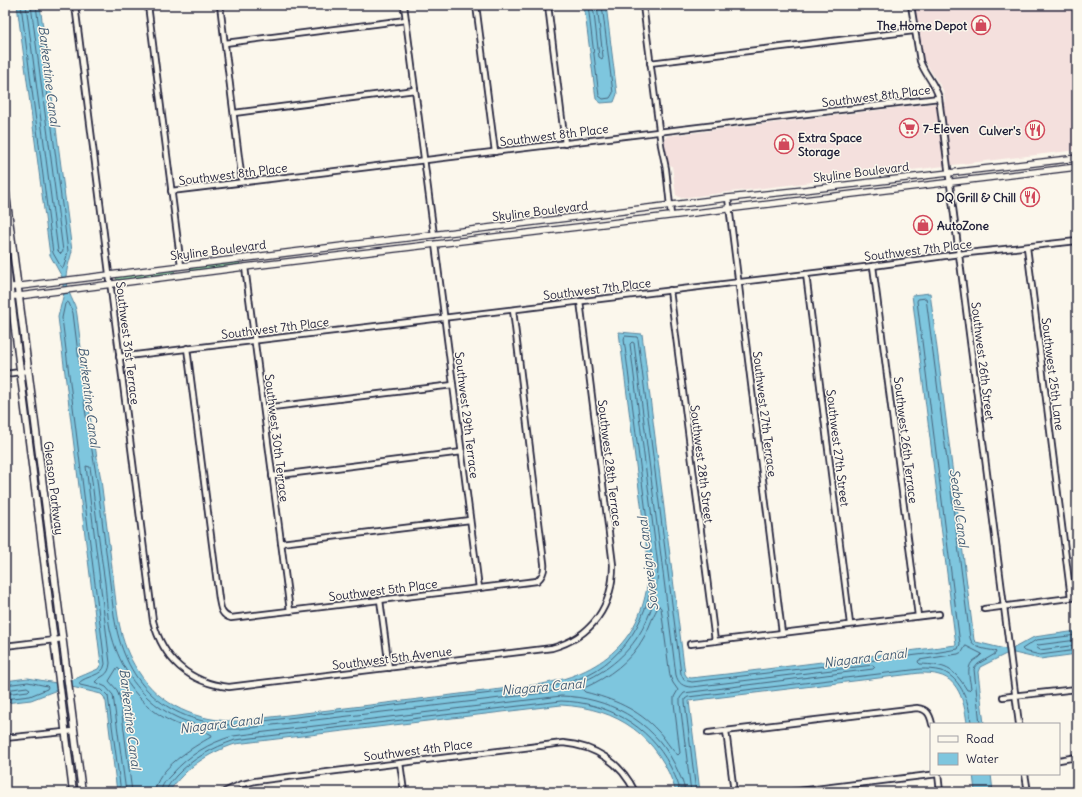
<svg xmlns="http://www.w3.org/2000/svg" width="1082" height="797" viewBox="0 0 1082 797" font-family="Delius,sans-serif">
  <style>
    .built { fill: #f4e0dd }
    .green { fill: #a8ebb6; stroke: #658678 }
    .water { fill: #7ec6de; stroke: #59849d }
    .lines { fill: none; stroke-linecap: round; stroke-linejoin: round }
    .shore { stroke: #47647c; stroke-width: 1 }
    .minor-casing { stroke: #22223b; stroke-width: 8 }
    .tertiary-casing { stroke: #22223b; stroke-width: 8 }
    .secondary-casing { stroke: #22223b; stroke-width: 9 }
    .minor { stroke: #fbf7ec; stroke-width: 4.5 }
    .tertiary { stroke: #fbf7ec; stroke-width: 5.5 }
    .secondary { stroke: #fbf7ec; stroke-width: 6 }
    .labels { text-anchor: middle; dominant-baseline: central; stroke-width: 3; stroke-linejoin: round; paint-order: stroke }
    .poi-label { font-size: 12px; font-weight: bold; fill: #22223b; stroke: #fbf7ec; text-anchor: end }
    .street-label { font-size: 12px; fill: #22223b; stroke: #fbf7ec }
    .water-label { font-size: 13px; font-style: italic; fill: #425b74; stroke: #fbf7ec }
  </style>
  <rect width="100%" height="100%" fill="#fbf7ec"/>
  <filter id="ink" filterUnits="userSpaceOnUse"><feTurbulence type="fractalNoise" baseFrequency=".025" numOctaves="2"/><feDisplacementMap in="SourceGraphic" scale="8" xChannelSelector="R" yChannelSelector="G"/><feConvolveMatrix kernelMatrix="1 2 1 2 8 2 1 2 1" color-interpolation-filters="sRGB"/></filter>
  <g filter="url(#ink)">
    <path class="built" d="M 914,5 L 1077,5 L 1077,150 L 681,198 L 676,195 L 672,166 L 668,164 L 666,162 L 663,141 L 667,136 L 945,102 L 943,90 L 919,52 Z"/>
    <g class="green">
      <path d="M 238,262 L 240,264 L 236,266 L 196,271 L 190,270 L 194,267 Z"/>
      <path d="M 172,269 L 175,271 L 171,274 L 122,280 L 116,279 L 117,277 Z"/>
    </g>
    <g class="water">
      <path d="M 17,5 L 40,5 L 72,251 C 70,260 66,270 66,278 C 66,293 76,302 77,315 C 81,346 84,377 89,408 C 92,432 97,456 101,480 C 105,512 109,544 113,576 C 117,610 118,641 138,671 C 160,706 198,722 239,721 L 542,684 C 607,672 646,635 649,567 L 619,332 L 642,334 L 685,674 L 687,677 L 691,678 L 727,674 L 956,645 L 912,295 L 930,293 L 974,640 L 976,642 L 1005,649 L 1014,648 L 1034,637 L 1077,631 L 1077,654 L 1040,659 L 1014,653 L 1006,654 L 980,667 L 978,672 L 984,724 L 967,724 C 965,706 960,680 939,675 C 933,673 926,673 920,673 L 689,701 L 700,792 L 676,792 C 659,736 618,708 561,705 L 235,744 C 208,753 185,768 169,792 L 117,792 L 106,702 L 104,697 L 101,694 L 72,687 L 57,690 L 31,700 L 5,703 L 5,681 L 28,678 L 56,683 L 70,681 L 98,669 L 101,664 L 58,317 L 64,293 L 62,277 L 50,255 Z"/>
      <path d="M 584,5 L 606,5 L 617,94 L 614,102 L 601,103 L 596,99 Z"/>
      <path d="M 973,774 L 991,774 L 993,792 L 975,792 Z"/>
    </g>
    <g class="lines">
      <g class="shore">
        <path d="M 21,5 L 53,253 L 61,267 L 63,268 L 64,266 L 68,251 L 36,5"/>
        <path d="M 26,5 L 58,251 L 61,254 L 63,251 L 31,5"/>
        <path d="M 588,5 L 599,96 L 603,99 L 610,98 L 613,93 L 602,5"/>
        <path d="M 593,5 L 599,57 L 602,59 L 603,57 L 597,5"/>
        <path d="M 659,606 L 661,608 L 670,676 L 673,683 L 678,690 L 674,697 L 674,703 L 680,753 L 678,755 C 671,750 665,738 658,731 C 638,709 613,699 585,692 L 583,690 L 584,688 C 609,677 631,661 644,637 C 650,627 653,614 659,606 Z"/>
        <path d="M 1077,635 L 1036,640 L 1022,649 L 1024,651 L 1040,655 L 1077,650"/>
        <path d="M 1077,640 L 1038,645 L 1036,647 L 1040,650 L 1077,645"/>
        <path d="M 966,646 L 982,654 C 979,658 975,659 972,662 C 966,669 970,680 971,688 L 969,690 L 967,690 C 953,667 945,665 920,664 L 918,662 L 919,660 L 958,654 L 962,652 Z"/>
        <path d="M 5,685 L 28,682 L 47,686 L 48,687 L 47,689 L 30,696 L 5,699"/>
        <path d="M 5,690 L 27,687 L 30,689 L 28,691 L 5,694"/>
        <path d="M 121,792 L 108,696 L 102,690 L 80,685 L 79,683 C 86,675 103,677 105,664 L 62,318 L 65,304 L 67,302 L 69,303 L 73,313 L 85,409 L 97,480 L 114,615 C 124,682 163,721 231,725 L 557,685 C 615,674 650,625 653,568 L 624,339 L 625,336 L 637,337 L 638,339 L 681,674 L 684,680 L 692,682 L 934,653 L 958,649 L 960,644 L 917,301 L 918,299 L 926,298 L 970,638 C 973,649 986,649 995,651 L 996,652 L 995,654 L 978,664 L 974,669 L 980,724"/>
        <path d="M 126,792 L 113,695 L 106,687 L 95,682 C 101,675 109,677 110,663 L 86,466 L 90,467 L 92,481 C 96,515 100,549 105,583 C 107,601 107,620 112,637 C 129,697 177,732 239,729 L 543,693 C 611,682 657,637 658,566 L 630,344 L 632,342 L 634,343 L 676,675 C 678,683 683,687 692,687 L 873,665 L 875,667 L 873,669 L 684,693 L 680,698 L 680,703 L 691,792"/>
        <path d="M 132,792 L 120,699 L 117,690 L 109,681 L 117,668 L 119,669 C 135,696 152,715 182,726 C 191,729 204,730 212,735 L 211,737 C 193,747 156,769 155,792"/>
        <path d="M 161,792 C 161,785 167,779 172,774 C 189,755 209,743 233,736 L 561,696 C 607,697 652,720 674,763 C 678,772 684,782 685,792"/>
        <path d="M 166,792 C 167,786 172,781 176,776 C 192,759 212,748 235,740 L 561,701 C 606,702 649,725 670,766 C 674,774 679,783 680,792"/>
        <path d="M 696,792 L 685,702 L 685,699 L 688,697 L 920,669 C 927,669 935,669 942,671 C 962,679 970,704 971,724"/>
      </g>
      <defs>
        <g id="minor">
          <path d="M 75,5 L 153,621 C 163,659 189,683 229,687 L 552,648 C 592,637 613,606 613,565 L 580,301"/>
          <path d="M 148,5 L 181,266"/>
          <path d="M 220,5 L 242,182"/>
          <path d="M 404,5 L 434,235"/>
          <path d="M 476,5 L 495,152"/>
          <path d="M 548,5 L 565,144"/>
          <path d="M 643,5 L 661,145 L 666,169 L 671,215"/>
          <path d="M 911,5 L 920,61 C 925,75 935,83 939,98 L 1019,724"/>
          <path d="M 225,43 L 406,20"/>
          <path d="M 650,63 L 914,31"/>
          <path d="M 234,113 L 415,90"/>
          <path d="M 171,191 L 939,98"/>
          <path d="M 728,198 L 782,633"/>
          <path d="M 435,244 L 479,588"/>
          <path d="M 1027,247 L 1071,598"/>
          <path d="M 873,266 L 918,616"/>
          <path d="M 245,267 L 290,611"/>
          <path d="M 806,274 L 850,624"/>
          <path d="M 670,290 L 715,641"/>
          <path d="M 187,348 L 219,599 C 221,609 221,615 231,618 L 537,581 C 543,576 545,571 544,563 L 513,310"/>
          <path d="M 119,357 L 873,266 L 959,254 L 1077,241"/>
          <path d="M 5,374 L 28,371"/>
          <path d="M 264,408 L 453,385"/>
          <path d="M 272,476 L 462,452"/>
          <path d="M 281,543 L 470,520"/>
          <path d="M 380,600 L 389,668"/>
          <path d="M 984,609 L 1077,597"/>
          <path d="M 690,644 L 939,614"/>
          <path d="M 5,646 L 63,639"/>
          <path d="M 1003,697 L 1077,689"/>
          <path d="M 726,731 L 734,792"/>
          <path d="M 708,733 L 917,708 C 927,709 930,714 932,724"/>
          <path d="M 5,738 L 74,731"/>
          <path d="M 1059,760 L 1077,757"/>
          <path d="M 400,763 L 404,792"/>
          <path d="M 938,774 L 940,792"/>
          <path d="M 1025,774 L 1028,792"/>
          <path d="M 224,792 L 239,785 L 255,781 L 563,743 C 595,746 621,762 635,792"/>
          <path d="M 791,792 L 938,774"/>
        </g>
        <g id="tertiary">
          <path d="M 5,288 L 728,198 L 804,190 L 1077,158"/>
          <path d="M 5,296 L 19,296 L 245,267 L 1077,167"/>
        </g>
        <g id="secondary">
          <path d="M 5,187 L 82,792"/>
          <path d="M 5,250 L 73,792"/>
        </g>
      </defs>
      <use href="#minor" class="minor-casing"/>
      <use href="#tertiary" class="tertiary-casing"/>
      <use href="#secondary" class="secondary-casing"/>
      <use href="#minor" class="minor"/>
      <use href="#tertiary" class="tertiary"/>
      <use href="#secondary" class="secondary"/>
    </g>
  </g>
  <defs>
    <symbol id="shop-ring" viewBox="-11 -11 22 22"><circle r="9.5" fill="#fbf7ec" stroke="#d1495b" stroke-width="1.5"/><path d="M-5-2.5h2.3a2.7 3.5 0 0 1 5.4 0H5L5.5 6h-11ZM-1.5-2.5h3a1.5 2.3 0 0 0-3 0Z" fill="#d1495b"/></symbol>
    <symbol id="supermarket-ring" viewBox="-11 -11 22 22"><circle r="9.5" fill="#fbf7ec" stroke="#d1495b" stroke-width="1.5"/><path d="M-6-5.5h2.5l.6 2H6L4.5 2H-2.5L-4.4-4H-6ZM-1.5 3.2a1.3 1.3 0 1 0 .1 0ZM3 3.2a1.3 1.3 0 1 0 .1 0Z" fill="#d1495b"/></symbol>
    <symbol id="restaurant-ring" viewBox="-11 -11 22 22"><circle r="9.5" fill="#fbf7ec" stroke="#d1495b" stroke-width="1.5"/><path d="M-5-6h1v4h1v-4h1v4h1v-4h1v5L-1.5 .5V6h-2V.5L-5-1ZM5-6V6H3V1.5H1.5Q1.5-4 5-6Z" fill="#d1495b"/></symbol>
  </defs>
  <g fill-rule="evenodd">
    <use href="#shop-ring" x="970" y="14" width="22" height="22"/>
    <use href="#supermarket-ring" x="898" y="117" width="22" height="22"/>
    <use href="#restaurant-ring" x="1024" y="119" width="22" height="22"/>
    <use href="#shop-ring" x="773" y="133" width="22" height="22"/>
    <use href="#restaurant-ring" x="1019" y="186" width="22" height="22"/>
    <use href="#shop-ring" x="912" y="214" width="22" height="22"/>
  </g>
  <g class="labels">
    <g class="poi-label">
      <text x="967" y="25">The Home Depot</text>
      <text x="923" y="128" text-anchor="start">7-Eleven</text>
      <text x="1021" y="130">Culver's</text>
      <text x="798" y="137" text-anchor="start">Extra Space<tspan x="798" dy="14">Storage</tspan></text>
      <text x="1016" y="197">DQ Grill &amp; Chill</text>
      <text x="937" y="225" text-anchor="start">AutoZone</text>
    </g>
    <g class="street-label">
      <text transform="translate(876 96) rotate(-7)">Southwest 8th Place</text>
      <text transform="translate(554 135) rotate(-7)">Southwest 8th Place</text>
      <text transform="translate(861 172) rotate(-7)">Skyline Boulevard</text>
      <text transform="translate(233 174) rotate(-7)">Southwest 8th Place</text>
      <text transform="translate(540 211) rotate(-7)">Skyline Boulevard</text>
      <text transform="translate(218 250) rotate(-7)">Skyline Boulevard</text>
      <text transform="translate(918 250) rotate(-7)">Southwest 7th Place</text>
      <text transform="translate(597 289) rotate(-7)">Southwest 7th Place</text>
      <text transform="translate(275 328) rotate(-7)">Southwest 7th Place</text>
      <text transform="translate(128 343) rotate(83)">Southwest 31st Terrace</text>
      <text transform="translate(983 361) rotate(83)">Southwest 26th Street</text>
      <text transform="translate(1053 374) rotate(83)">Southwest 25th Lane</text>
      <text transform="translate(765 414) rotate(83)">Southwest 27th Terrace</text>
      <text transform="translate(467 415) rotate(83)">Southwest 29th Terrace</text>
      <text transform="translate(277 438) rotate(83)">Southwest 30th Terrace</text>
      <text transform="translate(906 440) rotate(83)">Southwest 26th Terrace</text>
      <text transform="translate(838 448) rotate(83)">Southwest 27th Street</text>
      <text transform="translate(610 463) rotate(83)">Southwest 28th Terrace</text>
      <text transform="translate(702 464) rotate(83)">Southwest 28th Street</text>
      <text transform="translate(54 488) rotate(83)">Gleason Parkway</text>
      <text transform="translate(383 590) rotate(-7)">Southwest 5th Place</text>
      <text transform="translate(392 658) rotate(-7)">Southwest 5th Avenue</text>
      <text transform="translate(418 750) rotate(-7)">Southwest 4th Place</text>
    </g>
    <g class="water-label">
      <text transform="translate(49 76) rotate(83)">Barkentine Canal</text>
      <text transform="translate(89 397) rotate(83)">Barkentine Canal</text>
      <text transform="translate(959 508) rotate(83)">Seabell Canal</text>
      <text transform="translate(648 564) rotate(-97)">Sovereign Canal</text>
      <text transform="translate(865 658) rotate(-7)">Niagara Canal</text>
      <text transform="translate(543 687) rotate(-5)">Niagara Canal</text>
      <text transform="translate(130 719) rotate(83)">Barkentine Canal</text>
      <text transform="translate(221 724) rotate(-7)">Niagara Canal</text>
    </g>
  </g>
  <rect width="1082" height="797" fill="none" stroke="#fbf7ec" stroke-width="20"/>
  <rect x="10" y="10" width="1062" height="777" fill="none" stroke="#22223b" stroke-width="1.5" filter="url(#ink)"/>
  <rect x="930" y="723" width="130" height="52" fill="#fbf7ec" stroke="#a4a2a5"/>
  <rect x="938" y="736" width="20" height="6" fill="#fbf7ec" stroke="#a4a2a5"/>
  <text x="966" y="743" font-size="12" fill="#22223b">Road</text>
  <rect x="938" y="753" width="20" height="12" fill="#7ec6de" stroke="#a4a2a5"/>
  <text x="966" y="763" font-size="12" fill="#22223b">Water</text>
</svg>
